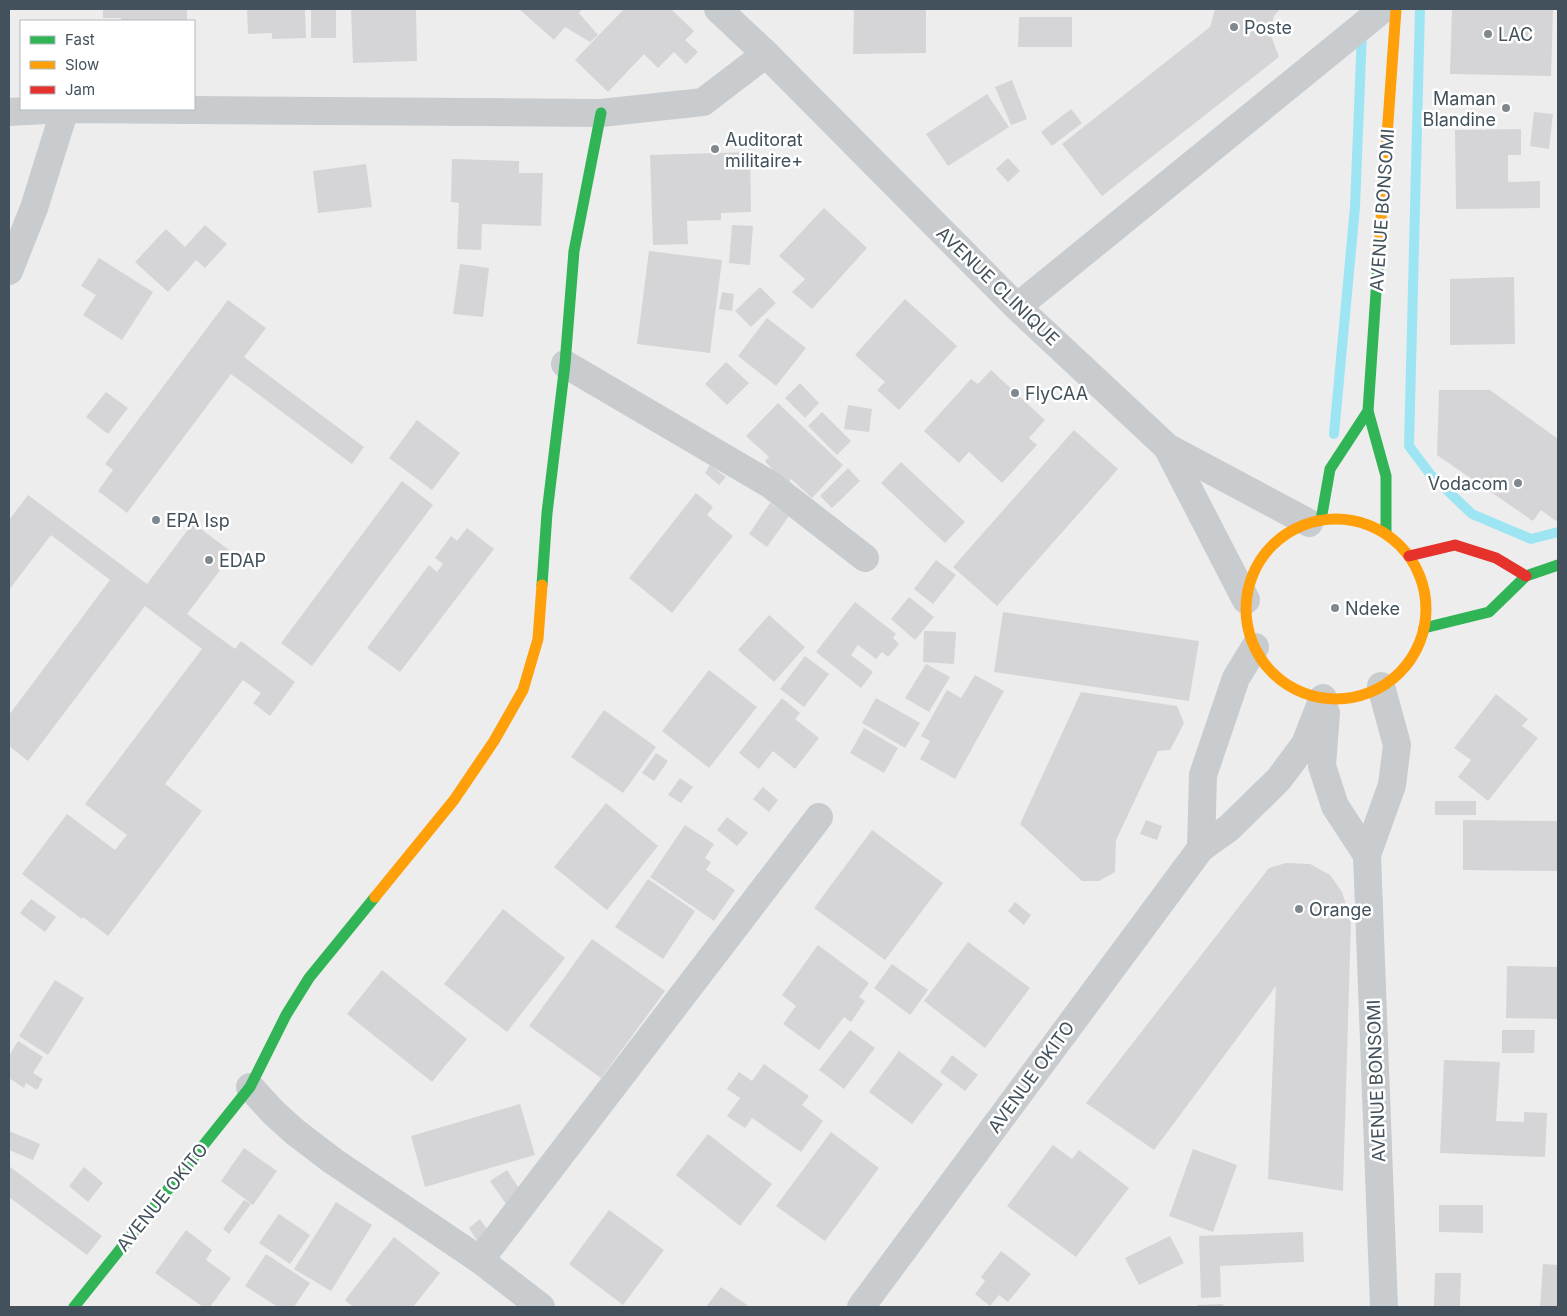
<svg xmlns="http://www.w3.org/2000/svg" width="1567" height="1316" viewBox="0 0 1567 1316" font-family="Inter,sans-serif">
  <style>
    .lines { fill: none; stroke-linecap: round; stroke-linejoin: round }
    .stream { stroke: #9ee5f3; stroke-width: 10 }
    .building { fill: #d5d5d7 }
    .street { stroke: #c8cccf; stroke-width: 28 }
    .fast { stroke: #30b455; stroke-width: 11 }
    .slow { stroke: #ff9f0a; stroke-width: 11 }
    .jam { stroke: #e5322d; stroke-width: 11 }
    .poi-dot { fill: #7e888e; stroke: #fff; stroke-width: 2 }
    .labels { text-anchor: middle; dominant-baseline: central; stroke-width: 5; stroke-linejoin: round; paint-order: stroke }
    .poi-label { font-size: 18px; fill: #42515b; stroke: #fff; text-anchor: start }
    .street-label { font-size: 18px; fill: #42515b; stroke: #fff }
  </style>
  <rect width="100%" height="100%" fill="#eeeded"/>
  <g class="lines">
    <g class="stream">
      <path d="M 1420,9 L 1409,446 L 1430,474 L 1472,514 L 1531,539 L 1558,532"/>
      <path d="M 1334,434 L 1355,207 L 1362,32"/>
    </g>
  </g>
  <g class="building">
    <path d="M 103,9 L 187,9 L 187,21 L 121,21 L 121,18 L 103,18 Z"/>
    <path d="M 247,9 L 305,9 L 306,38 L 272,39 L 272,33 L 248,34 Z"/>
    <rect x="311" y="9" width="25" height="29"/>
    <path d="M 351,9 L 416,9 L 417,61 L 353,63 Z"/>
    <path d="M 519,9 L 582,9 L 579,13 L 598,35 L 590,42 L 565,27 L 554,40 Z"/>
    <path d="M 624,9 L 671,9 L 694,31 L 685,40 L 698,52 L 686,64 L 674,52 L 658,68 L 644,54 L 608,92 L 575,60 Z"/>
    <path d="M 854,9 L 926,9 L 926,53 L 853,54 Z"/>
    <path d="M 1215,9 L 1280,9 L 1274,16 L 1270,33 L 1279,57 L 1102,196 L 1062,144 L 1210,27 Z"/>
    <path d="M 1452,9 L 1553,9 L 1551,76 L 1450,74 Z"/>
    <path d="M 1019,17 L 1072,17 L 1072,47 L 1018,47 Z"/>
    <path d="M 1012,80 L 1027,119 L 1011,125 L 995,87 Z"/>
    <path d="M 987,94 L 1009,127 L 948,166 L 926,134 Z"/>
    <path d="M 1071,109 L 1082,123 L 1052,146 L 1041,132 Z"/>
    <path d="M 1534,112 L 1553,114 L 1549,149 L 1530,146 Z"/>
    <path d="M 1521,129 L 1521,155 L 1508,155 L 1508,182 L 1540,181 L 1540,208 L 1456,209 L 1455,130 Z"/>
    <path d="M 750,152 L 751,212 L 721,213 L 721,220 L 687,221 L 688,244 L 653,245 L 650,155 Z"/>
    <path d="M 1008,158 L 1020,171 L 1008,182 L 996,169 Z"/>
    <path d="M 452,159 L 519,161 L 519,173 L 543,173 L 541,226 L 482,224 L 481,250 L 457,249 L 459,203 L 451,202 Z"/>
    <path d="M 366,164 L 372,207 L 318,213 L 313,171 Z"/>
    <path d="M 824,208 L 867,248 L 812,309 L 792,292 L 805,279 L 779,256 Z"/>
    <path d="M 205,225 L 227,244 L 205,268 L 196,260 L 168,292 L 135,262 L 166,229 L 185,247 Z"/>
    <path d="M 732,225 L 753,226 L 750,265 L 729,263 Z"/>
    <path d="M 649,251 L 722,260 L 710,353 L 637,344 Z"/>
    <path d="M 99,258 L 153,292 L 122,340 L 83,315 L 96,295 L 81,286 Z"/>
    <path d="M 460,264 L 489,268 L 483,317 L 453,314 Z"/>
    <path d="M 1514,277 L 1515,344 L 1450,345 L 1450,279 Z"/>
    <path d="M 760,287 L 776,303 L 751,327 L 735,311 Z"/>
    <path d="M 722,292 L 734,294 L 732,311 L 719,309 Z"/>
    <path d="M 905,299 L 957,346 L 899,410 L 877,390 L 885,382 L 855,355 Z"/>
    <path d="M 228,300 L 266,328 L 244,357 L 364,447 L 352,464 L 231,374 L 127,513 L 98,491 L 113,470 L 105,464 Z"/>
    <path d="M 767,318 L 806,348 L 776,386 L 738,356 Z"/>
    <path d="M 726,362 L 749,383 L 727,405 L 705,384 Z"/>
    <path d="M 991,370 L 1045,420 L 1029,438 L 1037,445 L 1002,483 L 969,452 L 959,463 L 924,431 L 971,379 L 978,384 Z"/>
    <path d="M 800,383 L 819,403 L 805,418 L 785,398 Z"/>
    <path d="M 1439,390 L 1490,390 L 1558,439 L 1558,520 L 1556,521 L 1541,510 L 1533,521 L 1437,455 Z"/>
    <path d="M 106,392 L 128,408 L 108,434 L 86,417 Z"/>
    <path d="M 778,403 L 843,465 L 812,498 L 791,479 L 789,482 L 777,475 L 765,461 L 769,457 L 746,436 Z"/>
    <path d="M 848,405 L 872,409 L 869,432 L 844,429 Z"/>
    <path d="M 822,412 L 851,441 L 837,455 L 808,426 Z"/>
    <path d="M 417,420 L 460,453 L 432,490 L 389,458 Z"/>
    <path d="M 1074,430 L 1118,469 L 997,606 L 953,567 Z"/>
    <path d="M 901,462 L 965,522 L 945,543 L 881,483 Z"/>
    <path d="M 710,465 L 726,477 L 719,485 L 705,473 Z"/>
    <path d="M 848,468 L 860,481 L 832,508 L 820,496 Z"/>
    <path d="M 402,481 L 433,505 L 312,666 L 281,643 Z"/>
    <path d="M 696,493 L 713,507 L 707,515 L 733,536 L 672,613 L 629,578 Z"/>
    <path d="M 28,495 L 147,584 L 193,523 L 233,553 L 187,614 L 235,649 L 241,641 L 295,682 L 270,716 L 253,703 L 261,693 L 243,680 L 165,784 L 202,811 L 108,936 L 83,917 L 82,919 L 22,874 L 67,814 L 115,850 L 127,835 L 85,804 L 202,649 L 145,606 L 28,761 L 9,746 L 9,715 L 110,580 L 51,535 L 9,590 L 9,520 Z"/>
    <path d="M 770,503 L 789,516 L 767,547 L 749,534 Z"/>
    <path d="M 467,528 L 494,549 L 400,672 L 367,648 L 429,565 L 437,572 L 443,564 L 435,558 L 451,536 L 457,541 Z"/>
    <path d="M 936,560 L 956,575 L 933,604 L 914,589 Z"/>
    <path d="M 909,597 L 934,617 L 915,640 L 891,619 Z"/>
    <path d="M 855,602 L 896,634 L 893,638 L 899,644 L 888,657 L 882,652 L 876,659 L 858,645 L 851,655 L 873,672 L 861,688 L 816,652 Z"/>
    <path d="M 1003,612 L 1199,641 L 1189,701 L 994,672 Z"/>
    <path d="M 769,615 L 805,647 L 774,682 L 738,650 Z"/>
    <path d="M 924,631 L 956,632 L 954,664 L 923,662 Z"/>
    <path d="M 805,656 L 829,674 L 804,707 L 780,689 Z"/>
    <path d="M 926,664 L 950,677 L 929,712 L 905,698 Z"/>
    <path d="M 709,670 L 757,707 L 709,768 L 662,731 Z"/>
    <path d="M 975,675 L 1004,691 L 955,779 L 920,759 L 930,741 L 921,736 L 947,690 L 961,698 Z"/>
    <path d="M 1081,692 L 1177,706 L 1184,723 L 1170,750 L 1158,751 L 1116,840 L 1115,872 L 1099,881 L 1082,881 L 1020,824 Z"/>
    <path d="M 1496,694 L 1528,719 L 1522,726 L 1538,738 L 1488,801 L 1458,777 L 1471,760 L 1454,748 Z"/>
    <path d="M 782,698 L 800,713 L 795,719 L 819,738 L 795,769 L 773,751 L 759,769 L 739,753 Z"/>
    <path d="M 876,698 L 920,723 L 905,748 L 862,723 Z"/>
    <path d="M 604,710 L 656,747 L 623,793 L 571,757 Z"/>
    <path d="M 864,728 L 898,748 L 884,773 L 850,753 Z"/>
    <path d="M 656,753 L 668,761 L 654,781 L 642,773 Z"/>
    <path d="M 680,778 L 693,787 L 681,803 L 668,795 Z"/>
    <path d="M 763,787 L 778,800 L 769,812 L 753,799 Z"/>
    <rect x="1435" y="801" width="41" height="14"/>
    <path d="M 606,803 L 658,846 L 607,910 L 554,867 Z"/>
    <path d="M 727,817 L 748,833 L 737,846 L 717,830 Z"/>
    <path d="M 1146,820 L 1162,826 L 1157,840 L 1140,834 Z"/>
    <path d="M 1463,820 L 1558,821 L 1558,871 L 1463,870 Z"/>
    <path d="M 685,825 L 714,844 L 705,858 L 711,862 L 706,870 L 735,890 L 714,921 L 650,877 Z"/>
    <path d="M 872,830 L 943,883 L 885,960 L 814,908 Z"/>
    <path d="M 1286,863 L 1310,864 L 1330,875 L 1342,892 L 1351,920 L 1343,1191 L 1268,1179 L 1276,986 L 1154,1150 L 1086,1103 L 1269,868 Z"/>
    <path d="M 648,879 L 695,911 L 663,959 L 615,927 Z"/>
    <path d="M 31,899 L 56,917 L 45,932 L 20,913 Z"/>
    <path d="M 1015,902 L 1031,915 L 1024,925 L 1008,911 Z"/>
    <path d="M 503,909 L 565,958 L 507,1032 L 444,984 Z"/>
    <path d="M 592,939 L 665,991 L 601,1078 L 529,1026 Z"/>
    <path d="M 968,942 L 1030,988 L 985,1048 L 924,1001 Z"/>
    <path d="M 818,945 L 869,983 L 859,997 L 865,1001 L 851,1022 L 844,1017 L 819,1050 L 783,1024 L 796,1006 L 782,995 Z"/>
    <path d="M 892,964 L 928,990 L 910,1015 L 874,988 Z"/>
    <path d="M 1507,966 L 1558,967 L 1558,1019 L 1506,1018 Z"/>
    <path d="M 382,970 L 467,1039 L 432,1082 L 347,1014 Z"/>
    <path d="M 55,980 L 84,998 L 48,1055 L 19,1036 Z"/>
    <path d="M 850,1030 L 875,1048 L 844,1089 L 819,1070 Z"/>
    <path d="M 1502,1030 L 1535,1030 L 1534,1053 L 1502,1053 Z"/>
    <path d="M 18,1041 L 43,1057 L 33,1073 L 43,1079 L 37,1090 L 26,1083 L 24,1088 L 9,1078 L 9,1056 Z"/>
    <path d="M 899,1051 L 943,1084 L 912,1124 L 869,1092 Z"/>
    <path d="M 952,1055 L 978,1075 L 965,1091 L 940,1072 Z"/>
    <path d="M 1444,1060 L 1500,1062 L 1496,1121 L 1524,1122 L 1524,1112 L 1547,1113 L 1545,1157 L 1440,1153 Z"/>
    <path d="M 764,1064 L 809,1096 L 802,1105 L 823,1121 L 801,1152 L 752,1118 L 745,1128 L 727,1116 L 740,1098 L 727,1089 L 739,1072 L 752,1081 Z"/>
    <path d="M 520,1104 L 535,1155 L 425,1187 L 411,1136 Z"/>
    <path d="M 9,1131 L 40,1144 L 33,1160 L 9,1150 Z"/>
    <path d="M 831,1132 L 879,1168 L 825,1241 L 776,1206 Z"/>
    <path d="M 708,1134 L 772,1184 L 740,1226 L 676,1175 Z"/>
    <path d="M 1053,1145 L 1072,1159 L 1079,1150 L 1129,1188 L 1076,1257 L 1007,1206 Z"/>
    <path d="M 244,1148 L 277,1171 L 253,1205 L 221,1181 Z"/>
    <path d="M 1193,1149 L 1237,1165 L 1213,1232 L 1169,1216 Z"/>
    <path d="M 9,1166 L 102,1236 L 87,1255 L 9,1197 Z"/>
    <path d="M 84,1167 L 103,1183 L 88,1202 L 69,1186 Z"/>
    <path d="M 507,1170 L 524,1196 L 508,1207 L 490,1181 Z"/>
    <path d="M 244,1200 L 251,1204 L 229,1234 L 223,1229 Z"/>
    <path d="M 336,1202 L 372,1225 L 331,1291 L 294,1269 Z"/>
    <path d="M 1439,1205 L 1483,1205 L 1483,1233 L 1439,1232 Z"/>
    <path d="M 609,1210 L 664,1250 L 623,1305 L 569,1264 Z"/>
    <path d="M 279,1214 L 310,1235 L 290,1264 L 259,1243 Z"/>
    <path d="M 480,1219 L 490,1234 L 478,1242 L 469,1228 Z"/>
    <path d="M 186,1230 L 212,1250 L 206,1260 L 231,1278 L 210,1307 L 203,1307 L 155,1273 Z"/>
    <path d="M 1303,1232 L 1304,1262 L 1220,1266 L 1221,1297 L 1201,1298 L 1199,1236 Z"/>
    <path d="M 1170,1236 L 1184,1263 L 1139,1285 L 1125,1258 Z"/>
    <path d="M 394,1237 L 440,1273 L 413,1307 L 353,1307 L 345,1300 Z"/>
    <path d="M 1001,1251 L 1031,1274 L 1008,1302 L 999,1295 L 990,1306 L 975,1294 L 985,1281 L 981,1277 Z"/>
    <path d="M 266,1254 L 310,1283 L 294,1307 L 278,1307 L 245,1286 Z"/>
    <path d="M 1543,1264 L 1558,1265 L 1558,1307 L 1540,1307 Z"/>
    <path d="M 1435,1273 L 1461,1273 L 1460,1307 L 1434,1307 Z"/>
    <path d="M 721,1287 L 750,1307 L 706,1307 Z"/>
    <path d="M 1223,1304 L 1224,1307 L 1197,1307 L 1197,1305 Z"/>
  </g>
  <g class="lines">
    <g class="street">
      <path d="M 718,9 L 766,54 L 1017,307 L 1167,447 L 1309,523"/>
      <path d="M 9,112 L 65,109 L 601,113 L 703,102 L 766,54"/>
      <path d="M 9,271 L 34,208 L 65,109"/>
      <path d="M 1017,307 L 1383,9"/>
      <path d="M 565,364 L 771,485 L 865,558"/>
      <path d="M 1167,447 L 1246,600"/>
      <path d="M 1381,686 L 1397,745 L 1392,785 L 1367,855 L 1384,1307"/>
      <path d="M 1326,713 L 1322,766 L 1335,806 L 1367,855"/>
      <path d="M 1201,848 L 1203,775 L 1236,678 L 1255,647"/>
      <path d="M 250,1087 L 274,1113 L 295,1132 L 333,1161 L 480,1260 L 541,1307"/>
      <path d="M 480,1260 L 819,817"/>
      <path d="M 861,1307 L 1201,848 L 1229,828 L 1279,779 L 1305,744 L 1323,698"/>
    </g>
    <g class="fast">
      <path d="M 1378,263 L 1368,411 L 1386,476 L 1386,533"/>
      <path d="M 1321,520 L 1330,469 L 1368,411"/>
      <path d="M 542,585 L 547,513 L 565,364 L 574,251 L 601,113"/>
      <path d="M 1424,628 L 1489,612 L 1526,576 L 1558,565"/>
      <path d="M 74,1307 L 250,1087 L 286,1015 L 309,978 L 375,897"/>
    </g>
    <g class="slow">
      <path d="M 1378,263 L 1396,9"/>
      <circle cx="1336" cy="609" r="90"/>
      <path d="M 375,897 L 454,800 L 494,741 L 523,690 L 538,639 L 542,585"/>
    </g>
    <path class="jam" d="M 1409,556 L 1455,545 L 1496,558 L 1526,576"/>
  </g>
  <g class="poi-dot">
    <circle cx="1234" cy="27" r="5"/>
    <circle cx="1488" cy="34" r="5"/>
    <circle cx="1506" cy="108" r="5"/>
    <circle cx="715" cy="149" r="5"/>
    <circle cx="1015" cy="393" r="5"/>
    <circle cx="1518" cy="483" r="5"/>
    <circle cx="156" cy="520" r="5"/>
    <circle cx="209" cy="560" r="5"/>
    <circle cx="1335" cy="608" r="5"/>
    <circle cx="1299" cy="909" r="5"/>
  </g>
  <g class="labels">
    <g class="poi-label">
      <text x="1244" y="27">Poste</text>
      <text x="1498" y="34">LAC</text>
      <text x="1496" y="98" text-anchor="end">Maman<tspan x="1496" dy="21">Blandine</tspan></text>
      <text x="725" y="139">Auditorat<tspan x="725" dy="21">militaire+</tspan></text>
      <text x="1025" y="393">FlyCAA</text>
      <text x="1508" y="483" text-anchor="end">Vodacom</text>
      <text x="166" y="520">EPA Isp</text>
      <text x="219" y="560">EDAP</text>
      <text x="1345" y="608">Ndeke</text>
      <text x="1309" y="909">Orange</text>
    </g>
    <g class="street-label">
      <text transform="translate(1382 210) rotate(-86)">AVENUE BONSOMI</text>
      <text transform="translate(998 286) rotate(44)">AVENUE CLINIQUE</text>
      <text transform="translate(1031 1077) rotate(-54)">AVENUE OKITO</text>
      <text transform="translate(1376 1081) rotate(-92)">AVENUE BONSOMI</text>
      <text transform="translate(162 1197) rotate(-51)">AVENUE OKITO</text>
    </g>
  </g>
  <rect width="1567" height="1316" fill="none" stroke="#42515b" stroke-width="20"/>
  <rect x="20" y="20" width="175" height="90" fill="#ffffff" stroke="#b3b9bd"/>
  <rect x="30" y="36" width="25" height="8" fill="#30b455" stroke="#b3b9bd"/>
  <text x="65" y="45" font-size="15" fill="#42515b">Fast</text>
  <rect x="30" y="61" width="25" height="8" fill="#ff9f0a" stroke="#b3b9bd"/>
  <text x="65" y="70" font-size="15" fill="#42515b">Slow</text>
  <rect x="30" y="86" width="25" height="8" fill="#e5322d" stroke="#b3b9bd"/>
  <text x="65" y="95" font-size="15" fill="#42515b">Jam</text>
</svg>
